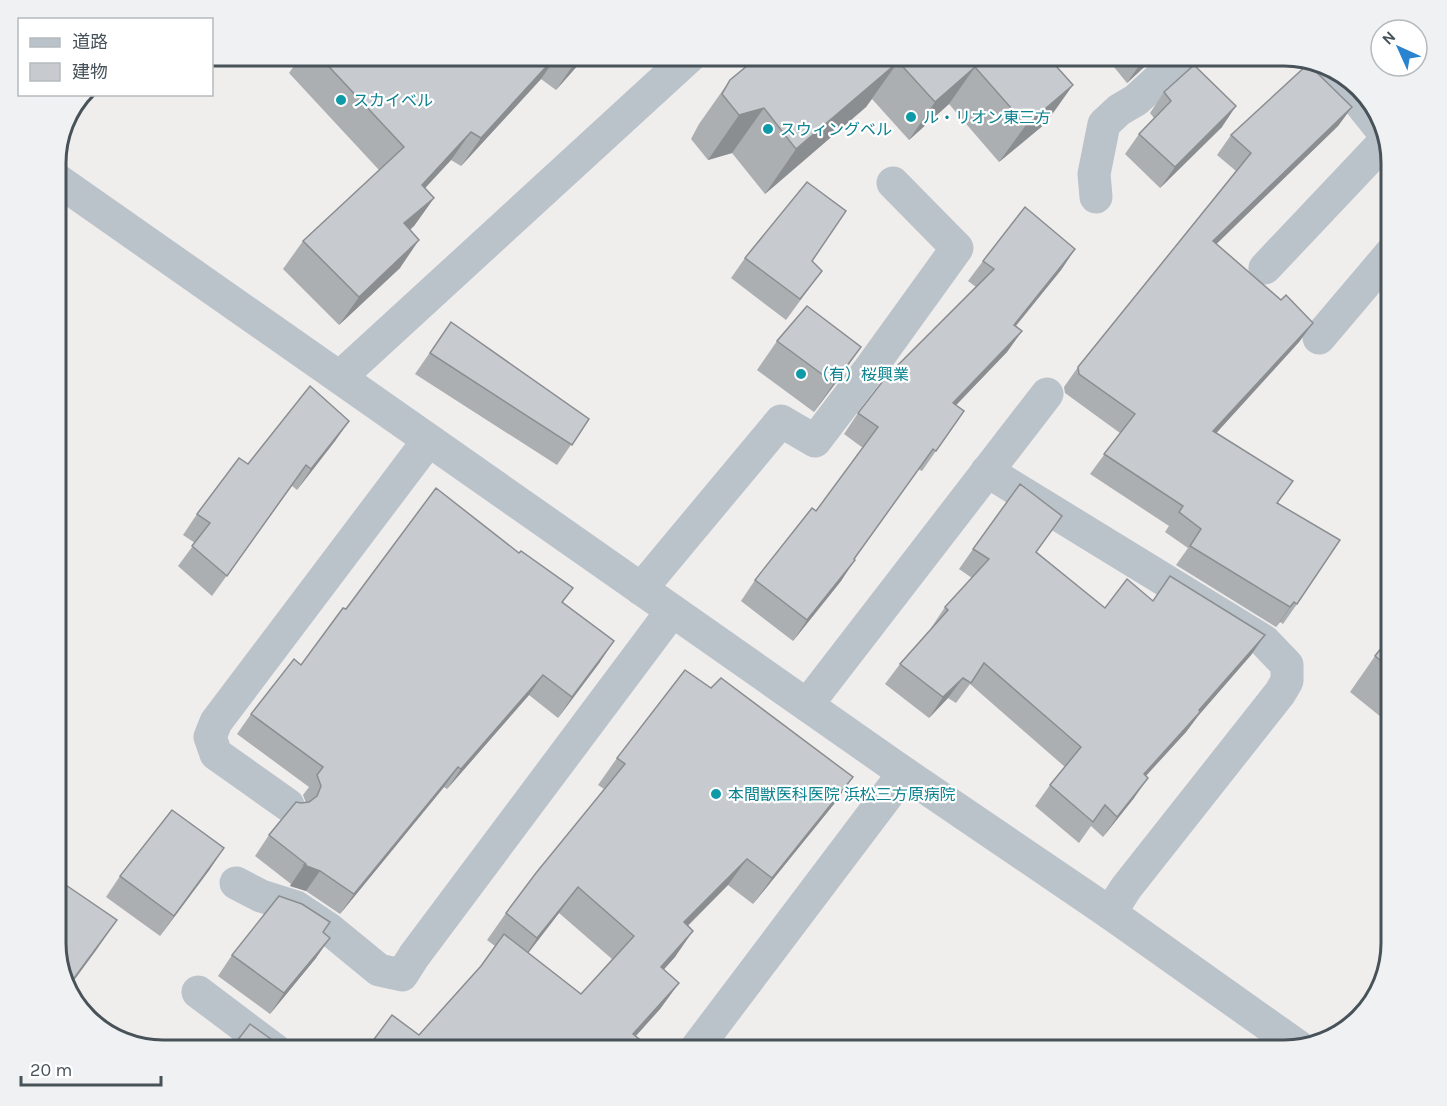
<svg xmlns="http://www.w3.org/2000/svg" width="1447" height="1106" viewBox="0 0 1447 1106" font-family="Karla,'Noto Sans JP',sans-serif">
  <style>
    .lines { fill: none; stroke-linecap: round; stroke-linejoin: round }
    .minor { stroke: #bac3c9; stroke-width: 33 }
    .wall { fill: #abafb2; fill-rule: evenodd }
    .shaded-wall { fill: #8b8e91 }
    .building { fill: #c7cbcf; stroke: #8b8e91; stroke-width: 1.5 }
    .culture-dot { fill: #0f9aa8; stroke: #fff; stroke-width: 2 }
    .labels { text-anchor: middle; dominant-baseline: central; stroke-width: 4.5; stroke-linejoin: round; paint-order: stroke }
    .culture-label { font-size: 16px; fill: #0d838f; stroke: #fff; text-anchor: start }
    .rim { fill: none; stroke: #475259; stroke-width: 3 }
  </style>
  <rect width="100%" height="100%" fill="#f0eded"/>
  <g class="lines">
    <g class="minor">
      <path d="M 1336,73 L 1384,133"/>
      <path d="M 56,179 L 904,773 L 1110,913 L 1299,1047"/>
      <path d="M 1096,197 L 1094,174 L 1104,124 L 1119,110 L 1136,100 L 1184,56"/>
      <path d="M 1265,268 L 1386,140"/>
      <path d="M 1319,338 L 1391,253"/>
      <path d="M 340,377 L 690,56"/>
      <path d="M 987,471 L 1264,641 L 1287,665 L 1287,681 L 1280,693 L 1126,888 L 1110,913"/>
      <path d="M 641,589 L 781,421 L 815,441 L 872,366 L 957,248 L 893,183"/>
      <path d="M 807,705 L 1047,394"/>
      <path d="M 288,805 L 216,754 L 210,737 L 216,722 L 428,441"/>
      <path d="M 236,883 L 261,896 L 296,907 L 329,929 L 379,970 L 402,975 L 414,956 L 672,611"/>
      <path d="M 198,992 L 275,1050"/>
      <path d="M 695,1050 L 904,773"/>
    </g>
  </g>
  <g class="wall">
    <path d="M 301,56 L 586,56 L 556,90 L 541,79 L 461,166 L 451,160 L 425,188 L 434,198 L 414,226 L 410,230 L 400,268 L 339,325 L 283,269 L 303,241 L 379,170 L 289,73 Z"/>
    <path d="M 1047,56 L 1046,123 L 999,162 L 949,104 L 909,140 L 872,99 L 866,107 L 765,194 L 732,153 L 708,160 L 691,139 L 699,124 L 730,80 L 894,57 Z"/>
    <path d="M 1105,56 L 1156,56 L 1127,83 Z"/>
    <path d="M 1164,92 L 1222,127 L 1160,188 L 1125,154 L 1139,134 L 1154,118 L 1150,113 Z"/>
    <path d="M 1352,107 L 1338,126 L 1216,244 L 1281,300 L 1313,323 L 1299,342 L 1216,433 L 1278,503 L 1297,604 L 1283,624 L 1280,622 L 1276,627 L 1176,565 L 1188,548 L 1165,532 L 1169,526 L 1090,474 L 1120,433 L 1065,393 L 1064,387 L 1078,367 L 1236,171 L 1217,155 L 1231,135 Z"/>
    <path d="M 1075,249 L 1061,270 L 1016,326 L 1022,331 L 1007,352 L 956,405 L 964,411 L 922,471 L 918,469 L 854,559 L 841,581 L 793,641 L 741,601 L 755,580 L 816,511 L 863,448 L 844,434 L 858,413 L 976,287 L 968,281 L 983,261 Z"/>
    <path d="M 745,258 L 812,261 L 822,271 L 786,320 L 731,278 Z"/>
    <path d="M 451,322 L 589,419 L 557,465 L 415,374 Z"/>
    <path d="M 777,341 L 841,376 L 814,412 L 757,370 Z"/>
    <path d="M 349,421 L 335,441 L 297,490 L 292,486 L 212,596 L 178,566 L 195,543 L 183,535 L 197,514 L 248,464 Z"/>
    <path d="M 973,549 L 1036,552 L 1105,608 L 1153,601 L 1170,576 L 1265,635 L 1251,655 L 1198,716 L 1186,732 L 1146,776 L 1134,798 L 1103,837 L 1091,826 L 1079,843 L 1035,806 L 1050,785 L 1065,767 L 970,684 L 956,703 L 948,698 L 929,718 L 885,684 L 900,664 L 931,629 L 931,628 L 945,607 L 972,578 L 959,569 Z"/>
    <path d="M 519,553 L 573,588 L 563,602 L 600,662 L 558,718 L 529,695 L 447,789 L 444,787 L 340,914 L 306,891 L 290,886 L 291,884 L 255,856 L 269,835 L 301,803 L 306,803 L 303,795 L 309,787 L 237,734 L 251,714 L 301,665 L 346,609 Z"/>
    <path d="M 1391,636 L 1391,725 L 1350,692 L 1375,656 Z"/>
    <path d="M 711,688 L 853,777 L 834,804 L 753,904 L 728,885 L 688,926 L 675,957 L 663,970 L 679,983 L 660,1009 L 636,1036 L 639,1039 L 632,1050 L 366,1050 L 419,1035 L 481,966 L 495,946 L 487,940 L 506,913 L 604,789 L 598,785 L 617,758 ZM 559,913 L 612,959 L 581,994 L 528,953 Z"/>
    <path d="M 210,869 L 160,936 L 106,897 L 120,876 Z"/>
    <path d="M 330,922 L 323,933 L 316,958 L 270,1014 L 218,976 L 232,955 Z"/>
  </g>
  <g class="shaded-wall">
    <path d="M 556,56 L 557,56 L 541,79 L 461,166 L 481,138 Z"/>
    <path d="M 581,56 L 586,56 L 556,90 L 576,61 Z"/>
    <path d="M 1149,56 L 1156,56 L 1127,83 L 1141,63 Z"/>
    <path d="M 898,62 L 866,107 L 765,194 L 796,149 Z"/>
    <path d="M 975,67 L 949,104 L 909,140 L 935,102 Z"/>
    <path d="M 1073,85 L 1046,123 L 999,162 L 1026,125 Z"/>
    <path d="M 1236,106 L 1222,127 L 1160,188 L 1175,167 Z"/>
    <path d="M 1352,107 L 1338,126 L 1199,261 L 1213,241 Z"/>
    <path d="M 764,108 L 732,153 L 708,160 L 739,115 Z"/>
    <path d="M 471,132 L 451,160 L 402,213 L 422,185 Z"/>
    <path d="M 434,198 L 414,226 L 384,251 L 404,223 Z"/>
    <path d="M 419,240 L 400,268 L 339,325 L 359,297 Z"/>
    <path d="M 1075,249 L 1061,270 L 1000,345 L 1014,325 Z"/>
    <path d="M 1313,323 L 1299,342 L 1200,451 L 1213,431 Z"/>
    <path d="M 1022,331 L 1007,352 L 938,424 L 953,403 Z"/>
    <path d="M 861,347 L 841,376 L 814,412 L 834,383 Z"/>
    <path d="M 349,421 L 335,441 L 297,490 L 311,469 Z"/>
    <path d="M 855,560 L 841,581 L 793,641 L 807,620 Z"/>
    <path d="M 1294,602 L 1280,622 L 1276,627 L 1290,607 Z"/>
    <path d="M 1265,635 L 1251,655 L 1198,716 L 1186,732 L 1129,794 L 1144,774 Z"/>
    <path d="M 614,641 L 600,662 L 558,718 L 572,697 Z"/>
    <path d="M 543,675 L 529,695 L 447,789 L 461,769 Z"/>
    <path d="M 963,678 L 948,698 L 929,718 L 943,697 Z"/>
    <path d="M 458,767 L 444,787 L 340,914 L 354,894 Z"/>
    <path d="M 853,777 L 834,804 L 753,904 L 772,878 Z"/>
    <path d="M 1148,778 L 1134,798 L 1103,837 L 1117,817 Z"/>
    <path d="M 224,848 L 210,869 L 160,936 L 174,916 Z"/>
    <path d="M 747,859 L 728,885 L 665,948 L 684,922 Z"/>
    <path d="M 304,865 L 320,871 L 306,891 L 290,886 Z"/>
    <path d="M 578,887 L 559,913 L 519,965 L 537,938 Z"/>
    <path d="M 117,920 L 97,949 L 67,990 L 66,989 Z"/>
    <path d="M 693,931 L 675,957 L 642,994 L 661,967 Z"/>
    <path d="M 330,938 L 316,958 L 270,1014 L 284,993 Z"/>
    <path d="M 679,983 L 660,1009 L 623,1050 L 633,1034 Z"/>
  </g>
  <g class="building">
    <path d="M 319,56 L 556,56 L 481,138 L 471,132 L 422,185 L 434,198 L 404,223 L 419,240 L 359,297 L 303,241 L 404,147 Z"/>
    <path d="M 568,56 L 581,56 L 576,61 Z"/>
    <path d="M 759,56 L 892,56 L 898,62 L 796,149 L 764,108 L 739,115 L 722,94 L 730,80 Z"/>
    <path d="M 896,56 L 1047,56 L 1073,85 L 1026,125 L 975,67 L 935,102 L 894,57 Z"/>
    <path d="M 1135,56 L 1149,56 L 1141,63 Z"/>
    <path d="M 1308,64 L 1352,107 L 1213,241 L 1281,300 L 1286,295 L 1313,323 L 1213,431 L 1293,481 L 1277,503 L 1340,540 L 1297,604 L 1294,602 L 1290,607 L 1190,546 L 1201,529 L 1179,512 L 1183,506 L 1104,454 L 1135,414 L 1079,374 L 1078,367 L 1251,153 L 1231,135 Z"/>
    <path d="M 1194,65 L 1236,106 L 1175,167 L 1139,134 L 1171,101 L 1164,92 Z"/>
    <path d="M 807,182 L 846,211 L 812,261 L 822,271 L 800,299 L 745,258 Z"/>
    <path d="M 1025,207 L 1075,249 L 1014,325 L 1022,331 L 953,403 L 964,411 L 936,451 L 933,449 L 854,559 L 855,560 L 807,620 L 755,580 L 812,508 L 816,511 L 878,427 L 858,413 L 886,377 L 994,269 L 983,261 Z"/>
    <path d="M 807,306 L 861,347 L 834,383 L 777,341 Z"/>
    <path d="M 451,322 L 589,419 L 572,445 L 430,353 Z"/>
    <path d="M 310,386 L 349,421 L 311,469 L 306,465 L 227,576 L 192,546 L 210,523 L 197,514 L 239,458 L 248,464 Z"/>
    <path d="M 1020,484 L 1062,516 L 1036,552 L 1105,608 L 1127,579 L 1153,601 L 1170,576 L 1265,635 L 1199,710 L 1200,712 L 1144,774 L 1148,778 L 1117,817 L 1105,805 L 1093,822 L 1050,785 L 1081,747 L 984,663 L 971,683 L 963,678 L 943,697 L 900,664 L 948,610 L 945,607 L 989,559 L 973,549 Z"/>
    <path d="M 436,488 L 519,553 L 521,551 L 573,588 L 562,602 L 614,641 L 572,697 L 543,675 L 461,769 L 458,767 L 354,894 L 320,871 L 304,865 L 306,864 L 269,835 L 296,802 L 301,803 L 309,802 L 317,796 L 321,786 L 317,775 L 323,767 L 251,714 L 294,659 L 301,665 L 343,608 L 346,609 Z"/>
    <path d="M 1391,636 L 1391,669 L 1375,656 Z"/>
    <path d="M 685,670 L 711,688 L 721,678 L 853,777 L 772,878 L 747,859 L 684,922 L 693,931 L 661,967 L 679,983 L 633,1034 L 639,1039 L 631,1050 L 366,1050 L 392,1015 L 419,1035 L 481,966 L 504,934 L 581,994 L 634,936 L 578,887 L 537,938 L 506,913 L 536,873 L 625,764 L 617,758 Z"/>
    <path d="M 172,810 L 224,848 L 174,916 L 120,876 Z"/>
    <path d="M 57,879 L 117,920 L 66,989 L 56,949 L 56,881 Z"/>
    <path d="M 279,896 L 302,904 L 330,922 L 323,932 L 330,938 L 284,993 L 232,955 Z"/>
    <path d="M 250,1024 L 286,1050 L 230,1050 Z"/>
  </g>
  <g class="culture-dot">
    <circle cx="341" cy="100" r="6"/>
    <circle cx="911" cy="117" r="6"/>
    <circle cx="768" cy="129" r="6"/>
    <circle cx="801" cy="374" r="6"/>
    <circle cx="716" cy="794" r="6"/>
  </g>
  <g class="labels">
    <g class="culture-label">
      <text x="353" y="100">スカイベル</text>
      <text x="923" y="117">ル・リオン東三方</text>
      <text x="780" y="129">スウィングベル</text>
      <text x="813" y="374">（有）桜興業</text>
      <text x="728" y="794">本間獣医科医院 浜松三方原病院</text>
    </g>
  </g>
  <path d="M0 0H1447V1106H0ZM163 66H1284A97 97 0 0 1 1381 163V943A97 97 0 0 1 1284 1040H163A97 97 0 0 1 66 943V163A97 97 0 0 1 163 66Z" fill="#f0f1f2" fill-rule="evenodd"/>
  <path class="rim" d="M163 66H1284A97 97 0 0 1 1381 163V943A97 97 0 0 1 1284 1040H163A97 97 0 0 1 66 943V163A97 97 0 0 1 163 66Z"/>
  <rect x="18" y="18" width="195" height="78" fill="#ffffff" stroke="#b5babd" stroke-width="1.5"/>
  <rect x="30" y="38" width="30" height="9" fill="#bac3c9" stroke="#b5babd" stroke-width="1.5"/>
  <text x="72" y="48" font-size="18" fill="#475259">道路</text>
  <rect x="30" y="63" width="30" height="18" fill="#c7cbcf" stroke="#b5babd" stroke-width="1.5"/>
  <text x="72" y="78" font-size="18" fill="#475259">建物</text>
  <g transform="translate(1399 48) rotate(315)"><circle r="28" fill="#ffffff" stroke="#b5babd" stroke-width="1.5"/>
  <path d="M0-4.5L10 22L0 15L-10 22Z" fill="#2983ce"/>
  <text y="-9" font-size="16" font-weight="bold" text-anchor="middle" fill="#475259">N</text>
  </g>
  <path d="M21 1076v9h140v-9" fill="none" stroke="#475259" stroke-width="3"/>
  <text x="30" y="1076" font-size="18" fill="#475259" stroke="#ffffff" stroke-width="4.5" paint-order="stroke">20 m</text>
</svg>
